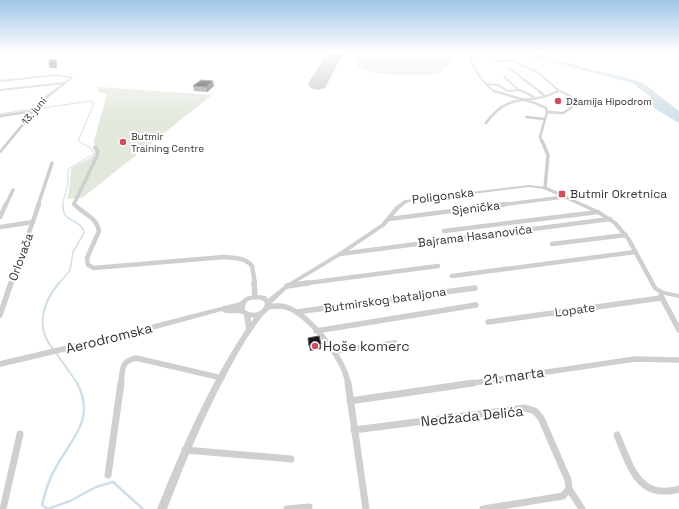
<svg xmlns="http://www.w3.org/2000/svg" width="679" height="509" viewBox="0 0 679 509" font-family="'Space Grotesk',sans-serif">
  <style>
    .green { fill: #e2e8dc }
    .water { fill: #cfdfe8 }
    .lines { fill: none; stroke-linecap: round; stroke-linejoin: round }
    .stream-far3 { stroke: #cfdfe8; stroke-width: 1 }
    .stream-far2 { stroke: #cfdfe8; stroke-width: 1.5 }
    .stream-far1 { stroke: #cfdfe8; stroke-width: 2 }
    .stream { stroke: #cfdfe8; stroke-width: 2.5 }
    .runway { fill: #c3c3c3; fill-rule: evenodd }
    .minor-far5 { stroke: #cfcfcf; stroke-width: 2 }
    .minor-far4 { stroke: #cfcfcf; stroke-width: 2.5 }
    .minor-far3 { stroke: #cfcfcf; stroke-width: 3.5 }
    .minor-far2 { stroke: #cfcfcf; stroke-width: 4.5 }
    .minor-far1 { stroke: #cfcfcf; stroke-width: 5.5 }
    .minor { stroke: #cfcfcf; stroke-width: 7 }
    .tertiary { fill: #cfcfcf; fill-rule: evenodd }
    .wall { fill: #8c8c8c }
    .shaded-wall { fill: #5e5e5e }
    .building { fill: #191919; stroke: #5e5e5e }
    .poi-dot { fill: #d04d5b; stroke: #fff; stroke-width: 1.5 }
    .labels { text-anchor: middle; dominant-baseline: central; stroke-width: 4; stroke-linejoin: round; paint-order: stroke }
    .far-poi-label { font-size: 10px; fill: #323232; stroke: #fff; text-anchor: start }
    .far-street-label { font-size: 10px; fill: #323232; stroke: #fff }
    .poi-label { font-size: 12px; fill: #323232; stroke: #fff; text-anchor: start }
    .street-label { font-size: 12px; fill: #323232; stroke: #fff }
    .near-street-label { font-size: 14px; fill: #323232; stroke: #fff }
    .near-poi-label { font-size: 14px; fill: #323232; stroke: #fff; text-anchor: start }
  </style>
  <rect width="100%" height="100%" fill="#fff"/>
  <g class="green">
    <path d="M 361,52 L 446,52 L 451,62 L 443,71 L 435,74 C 420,75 365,78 357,65 Z"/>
    <path d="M 99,87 L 212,95 L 82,198 L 67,199 L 70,184 L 71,169 C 78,162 90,162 95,153 L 93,148 L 95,145 L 94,141 L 107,94 L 98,92 Z"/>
  </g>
  <path class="water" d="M 564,52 L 548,55 L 547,56 L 584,68 L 632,79 L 643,83 L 679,111 L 679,123 L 654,108 L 650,96 L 632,83 L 533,57 L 535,55 Z"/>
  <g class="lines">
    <g class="stream-far3">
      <path d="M 37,109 L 90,101 L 94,103 L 78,141 L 91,148 L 94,154 L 68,169 L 68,184 L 62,205"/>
      <path d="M 0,114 L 34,109"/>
    </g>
    <path class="stream-far2" d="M 58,284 L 69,272 L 71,265 L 73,252 L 84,233 C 82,218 61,224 63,204"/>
    <g class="stream-far1">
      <path d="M 54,350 C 35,329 42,303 59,283"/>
      <path d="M 56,353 L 78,384"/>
    </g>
    <path class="stream" d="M 77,383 C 96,419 72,438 56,467 C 49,479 45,492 42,505 L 48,509 L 70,501 L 96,487 L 113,482 L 143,509"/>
    <path class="runway" d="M 328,52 L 344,52 L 325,88 L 318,90 L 311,88 L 308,84 Z"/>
    <g class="minor-far5">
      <path d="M 466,52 L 470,55 C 470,66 486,87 496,92"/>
      <path d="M 502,52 L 513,61 L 539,73 L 559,91 L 556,92"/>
      <path d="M 496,61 L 513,61"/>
      <path d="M 509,68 L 540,92"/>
      <path d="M 504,77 L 519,90 L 524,92"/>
      <path d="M 487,84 L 498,85 L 508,91 L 519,90"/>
      <path d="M 0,90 L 65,83"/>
      <path d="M 559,91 L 562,92"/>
    </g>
    <g class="minor-far4">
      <path d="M 494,91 L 535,103 L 546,108 L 547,112 L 540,137 L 542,142"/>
      <path d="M 522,91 L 534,97"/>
      <path d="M 539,91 L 545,96"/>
      <path d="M 547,112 L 563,113 L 575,105 L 574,98 L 560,91"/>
      <path d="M 0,116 L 35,111"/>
      <path d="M 526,117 L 545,119"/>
      <path d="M 486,123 C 511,89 529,107 558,91"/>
    </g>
    <g class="minor-far3">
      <path d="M 542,141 L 548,155 L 545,188"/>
      <path d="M 6,205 L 13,190"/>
      <path d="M 38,205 L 52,163"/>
      <path d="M 75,205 L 74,204 L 97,156 L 98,151 L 95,147"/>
      <path d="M 499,205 L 564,197"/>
    </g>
    <g class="minor-far2">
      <path d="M 74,204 C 83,214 97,217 99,231 L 87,258 L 88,265 L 94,268 L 224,257 C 234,258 245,257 252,266 L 255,284"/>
      <path d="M 0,217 L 6,204"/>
      <path d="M 389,219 L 507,204"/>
      <path d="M 0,227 L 33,222"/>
      <path d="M 444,231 L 598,212"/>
      <path d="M 552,244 L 626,235"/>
      <path d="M 340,254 L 610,219"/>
      <path d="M 452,276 L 635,252"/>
      <path d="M 11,284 L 39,204"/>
      <path d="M 300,284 L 438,266"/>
    </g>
    <g class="minor-far1">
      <path d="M 254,283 L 255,297"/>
      <path d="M 287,286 L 308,283"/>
      <path d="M 661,296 L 679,330"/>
      <path d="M 268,307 C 274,306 280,305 286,307 C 310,315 345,360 348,384"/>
      <path d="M 296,312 L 475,288"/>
      <path d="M 0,315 L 11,283"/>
      <path d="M 488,322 L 661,298"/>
      <path d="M 316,331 L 476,305"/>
      <path d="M 333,351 L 395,343"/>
      <path d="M 121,384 C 123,369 120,362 136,358 L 222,378"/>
      <path d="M 466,384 L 635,359 L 679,360"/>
    </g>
    <g class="minor">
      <path d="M 348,383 L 366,509"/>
      <path d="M 350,401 L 473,383"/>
      <path d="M 354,430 L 525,408 L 535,411 L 541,418 L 568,480 L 569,489 L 563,496 L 483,509"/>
      <path d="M 617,435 C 630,465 638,501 679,489"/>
      <path d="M 185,450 L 291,459"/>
      <path d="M 108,475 L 121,383"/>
      <path d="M 569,489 L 582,509"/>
      <path d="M 3,509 L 20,434"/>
      <path d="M 287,509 L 309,507"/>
    </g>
    <g class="tertiary">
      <path d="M 56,74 L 74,77 L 45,100 L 1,153 L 0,153 L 0,150 L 43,98 L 70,78 L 56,76 L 0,82 L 0,80 Z"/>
      <path d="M 529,185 L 547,187 L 600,211 L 617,222 L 631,239 L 657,287 L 664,291 L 679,294 L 679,298 L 660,294 L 653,289 L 626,239 L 613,224 L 596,213 L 544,189 L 529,187 L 408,202 L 400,208 L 385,226 L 342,255 L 289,287 L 271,304 C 269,313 265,312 261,318 C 250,332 240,349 232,364 C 206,411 186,460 167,509 L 157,509 C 182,447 209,385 246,329 L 244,315 C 237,311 228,316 222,311 L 123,338 L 0,367 L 0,361 L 123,332 L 240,302 C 247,294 256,294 266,296 L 268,299 L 285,285 L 338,253 L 381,224 L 396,206 L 405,200 ZM 255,299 L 262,300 L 265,303 C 263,313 253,315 245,310 C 245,301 247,301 255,299 ZM 251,317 L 254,318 L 251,322 Z"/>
    </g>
  </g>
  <path class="wall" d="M 193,86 L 214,86 L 207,92 L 194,91 Z"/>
  <g class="shaded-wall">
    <path d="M 56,59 L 57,62 L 57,68 L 50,68 L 49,65 Z"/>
    <path d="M 213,81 L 214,86 L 207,92 L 206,87 Z"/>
    <path d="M 321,344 L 321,349 L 310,351 L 309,346 Z"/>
  </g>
  <g class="building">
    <path d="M 56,59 L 56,65 L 49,65 L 49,60 Z"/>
    <path d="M 201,80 L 213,81 L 206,87 L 193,86 Z"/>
    <path d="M 319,336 L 321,344 L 309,346 L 308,338 Z"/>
  </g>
  <linearGradient id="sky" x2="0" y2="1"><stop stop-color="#9ec5e8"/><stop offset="0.42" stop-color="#fff"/><stop offset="1" stop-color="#fff" stop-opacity="0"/></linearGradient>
  <rect width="679" height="124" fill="url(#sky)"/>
  <g class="poi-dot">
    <circle cx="558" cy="101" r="4"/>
    <circle cx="123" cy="142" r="4"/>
    <rect x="558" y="190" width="8" height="8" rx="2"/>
    <circle cx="315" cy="346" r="4"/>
  </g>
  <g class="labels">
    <g class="far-poi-label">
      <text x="566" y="101">Džamija Hipodrom</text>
      <text x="131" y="136">Butmir<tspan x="131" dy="12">Training Centre</tspan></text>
    </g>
    <g class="far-street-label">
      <text transform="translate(34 111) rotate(-50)">13. juni</text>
    </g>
    <g class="poi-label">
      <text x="570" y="194">Butmir Okretnica</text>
    </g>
    <g class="street-label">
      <text transform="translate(443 196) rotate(-7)">Poligonska</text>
      <text transform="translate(476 208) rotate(-7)">Sjenička</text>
      <text transform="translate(475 236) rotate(-7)">Bajrama Hasanovića</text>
      <text transform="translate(21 257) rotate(-70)">Orlovača</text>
      <text transform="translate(385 300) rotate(-8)">Butmirskog bataljona</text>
      <text transform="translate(575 310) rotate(-8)">Lopate</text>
    </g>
    <g class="near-street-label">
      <text transform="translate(109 338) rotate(-14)">Aerodromska</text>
      <text transform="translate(514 376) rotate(-8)">21. marta</text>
      <text transform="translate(472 416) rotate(-6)">Nedžada Delića</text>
    </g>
    <g class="near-poi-label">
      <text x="323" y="346">Hoše komerc</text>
    </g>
  </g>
</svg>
